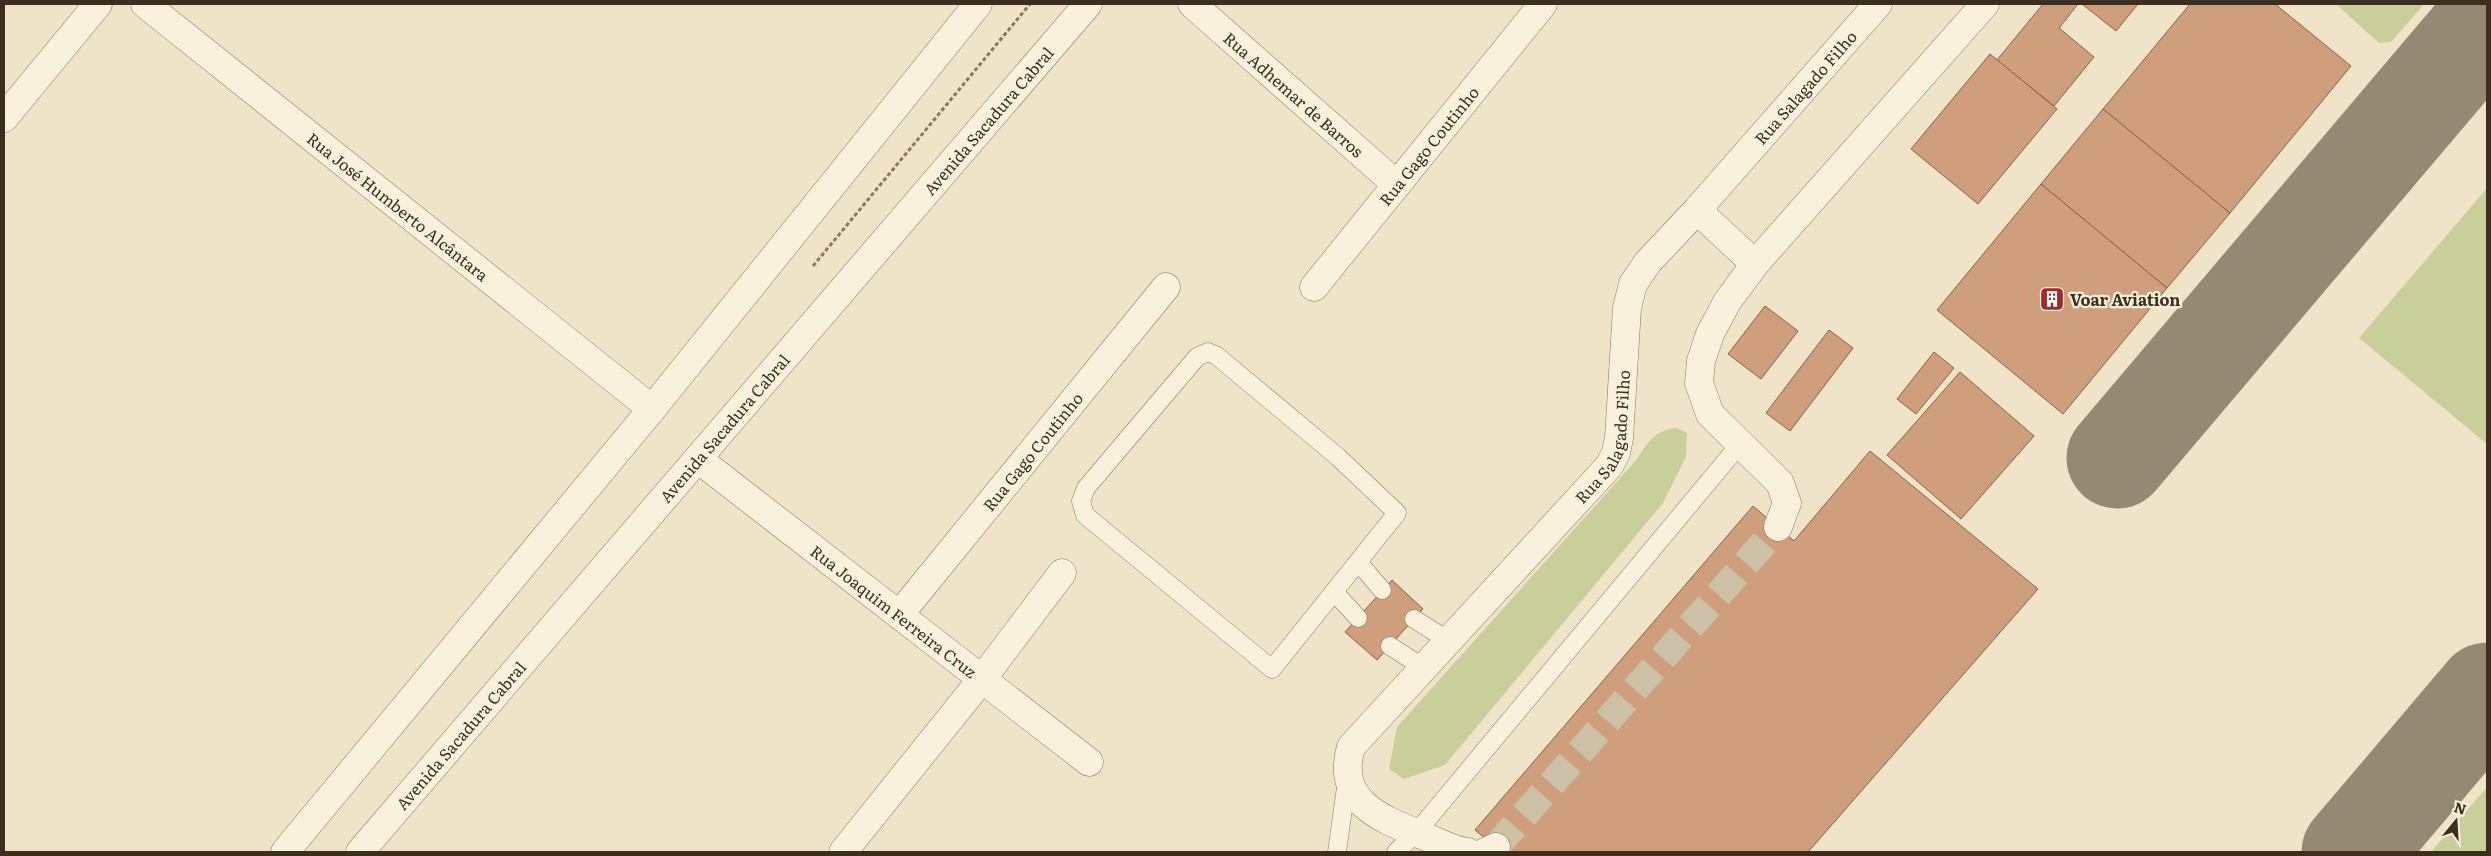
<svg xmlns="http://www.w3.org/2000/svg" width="2491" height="856" viewBox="0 0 2491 856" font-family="Literata,serif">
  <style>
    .green { fill: #c9cf9b }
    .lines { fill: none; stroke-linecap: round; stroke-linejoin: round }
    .taxiway { stroke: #968974; stroke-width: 101 }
    .building { fill: #cf9f7d; stroke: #8d5f41 }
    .minor-tunnel { stroke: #ccc0a6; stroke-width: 28; stroke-dasharray: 28 14; stroke-linecap: butt }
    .service-casing { stroke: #8d765c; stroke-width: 19 }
    .minor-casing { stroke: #8d765c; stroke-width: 29 }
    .tertiary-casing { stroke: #8d765c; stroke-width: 29 }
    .path { stroke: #8d765c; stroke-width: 3; stroke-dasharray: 4 2.5; stroke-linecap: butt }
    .service { stroke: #faf1dc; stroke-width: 18 }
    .minor { stroke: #faf1dc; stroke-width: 28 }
    .tertiary { stroke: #faf1dc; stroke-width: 28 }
    .labels { text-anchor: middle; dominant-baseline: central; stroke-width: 4.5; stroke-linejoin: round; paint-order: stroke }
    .street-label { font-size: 16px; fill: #3d2e20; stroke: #f7eed8 }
    .poi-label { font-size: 16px; font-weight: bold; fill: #3d2e20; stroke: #f7eed8; text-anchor: start }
  </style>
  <rect width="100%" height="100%" fill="#f0e4c8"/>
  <g class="green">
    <path d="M 2336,4 L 2424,4 L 2391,42 L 2379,43 Z"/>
    <path d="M 2487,188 L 2487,444 L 2359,338 Z"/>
    <path d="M 1677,428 L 1687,433 L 1686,457 L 1663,503 L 1445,765 L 1404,779 L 1389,769 L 1397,727 L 1637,459 C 1647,442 1657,429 1677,428 Z"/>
    <path d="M 2487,787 L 2487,852 L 2431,852 Z"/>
  </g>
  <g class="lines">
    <g class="taxiway">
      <path d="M 2117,458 L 2479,31 L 2487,26"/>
      <path d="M 2352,852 L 2487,693"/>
    </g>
  </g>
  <g class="building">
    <path d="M 2043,4 L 2078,4 L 2059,28 L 2094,57 L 2054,106 L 1997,60 Z"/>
    <path d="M 2082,4 L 2138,4 L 2116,31 Z"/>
    <path d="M 2190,4 L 2275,4 L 2351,66 L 2230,213 L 2103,109 Z"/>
    <path d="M 1990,54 L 2057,109 L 1978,204 L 1911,149 Z"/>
    <path d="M 2103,109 L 2230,213 L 2167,288 L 2041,184 Z"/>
    <path d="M 2041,184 L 2167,288 L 2063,414 L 1937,310 Z"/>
    <path d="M 1765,306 L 1798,331 L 1761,379 L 1728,354 Z"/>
    <path d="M 1829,330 L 1853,348 L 1790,431 L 1766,413 Z"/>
    <path d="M 1934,352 L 1954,368 L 1916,414 L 1897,399 Z"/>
    <path d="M 1960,372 L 2034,436 L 1961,519 L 1887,455 Z"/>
    <path d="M 1870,451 L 2038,589 L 1808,852 L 1502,852 L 1475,830 L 1753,506 L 1794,541 Z"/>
    <path d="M 1392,580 L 1423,609 L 1377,660 L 1345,632 Z"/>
  </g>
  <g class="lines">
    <path class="minor-tunnel" d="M 1496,847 L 1778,527"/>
    <defs>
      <g id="service">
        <path d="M 1208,352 L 1217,356 L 1338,457 L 1397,513 L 1272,669 L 1085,515 L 1081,501 L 1086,488 L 1197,357 Z"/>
        <path d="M 1358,562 L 1382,590"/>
        <path d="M 1335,593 L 1358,618"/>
        <path d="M 1414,619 L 1449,641"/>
        <path d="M 1390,646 L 1424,668"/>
        <path d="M 1337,852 L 1347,780"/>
        <path d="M 1396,852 L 1416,833 L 1740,444"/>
      </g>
      <g id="minor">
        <path id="s1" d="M 145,4 L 652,409"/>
        <path id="s2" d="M 1192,4 L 1396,184"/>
        <path d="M 4,118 L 98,4"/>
        <path d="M 1697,210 L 1755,264"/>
        <path id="s3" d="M 1314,287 L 1543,4"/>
        <path id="s4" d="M 698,459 L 1089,762"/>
        <path d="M 1778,527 L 1787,503 L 1780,483 L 1710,414 L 1699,383 L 1701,361 L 1710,334 L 1727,302 L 1755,264 L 1985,4"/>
        <path id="s5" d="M 899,615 L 1166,287"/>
        <path d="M 843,852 L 982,679 L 1062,573"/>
        <path id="s6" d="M 1468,852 C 1453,851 1438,842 1424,836 C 1382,819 1335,803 1351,747 L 1609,466 L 1616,453 L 1619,438 L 1627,308 L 1633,284 L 1648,262 L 1697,210 L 1878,4"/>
        <path d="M 1485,852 L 1496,847"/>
      </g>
      <g id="tertiary">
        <path d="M 285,852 L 652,409 L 978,4"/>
        <path id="s7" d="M 360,852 L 1088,4"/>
      </g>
    </defs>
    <use href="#service" class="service-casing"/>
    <use href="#minor" class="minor-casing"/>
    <use href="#tertiary" class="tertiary-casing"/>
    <path class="path" d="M 813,266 L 1030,4"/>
    <use href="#service" class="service"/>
    <use href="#minor" class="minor"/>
    <use href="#tertiary" class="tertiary"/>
  </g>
  <defs>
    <symbol id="building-square" viewBox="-11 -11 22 22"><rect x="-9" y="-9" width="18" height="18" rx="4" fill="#9e2a2b" stroke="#f7eed8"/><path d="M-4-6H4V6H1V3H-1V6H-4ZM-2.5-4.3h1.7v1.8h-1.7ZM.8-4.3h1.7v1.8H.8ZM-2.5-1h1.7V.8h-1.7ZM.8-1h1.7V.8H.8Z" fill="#fff"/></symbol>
  </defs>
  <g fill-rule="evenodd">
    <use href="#building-square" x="2038" y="285" width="28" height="28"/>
  </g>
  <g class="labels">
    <g class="street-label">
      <text stroke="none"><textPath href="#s6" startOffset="1006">Rua Salagado Filho</textPath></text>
      <text stroke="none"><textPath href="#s2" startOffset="136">Rua Adhemar de Barros</textPath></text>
      <text stroke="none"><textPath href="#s7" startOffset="964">Avenida Sacadura Cabral</textPath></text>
      <text stroke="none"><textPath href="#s3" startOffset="182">Rua Gago Coutinho</textPath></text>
      <text stroke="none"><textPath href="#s1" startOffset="324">Rua José Humberto Alcântara</textPath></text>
      <text stroke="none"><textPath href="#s7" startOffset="559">Avenida Sacadura Cabral</textPath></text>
      <text stroke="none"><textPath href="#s6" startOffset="585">Rua Salagado Filho</textPath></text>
      <text stroke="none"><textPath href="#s5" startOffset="211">Rua Gago Coutinho</textPath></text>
      <text stroke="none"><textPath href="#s4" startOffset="248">Rua Joaquim Ferreira Cruz</textPath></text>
      <text stroke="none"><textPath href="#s7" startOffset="154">Avenida Sacadura Cabral</textPath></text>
    </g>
    <g class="poi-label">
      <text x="2070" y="299">Voar Aviation</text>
    </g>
  </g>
  <rect width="2491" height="856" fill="none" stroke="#3d2e20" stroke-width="10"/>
  <g transform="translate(2456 821) rotate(18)" stroke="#f7eed8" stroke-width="4" paint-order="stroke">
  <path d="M0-4L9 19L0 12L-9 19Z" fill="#3d2e20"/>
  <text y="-8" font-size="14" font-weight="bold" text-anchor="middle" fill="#3d2e20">N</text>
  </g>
</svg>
